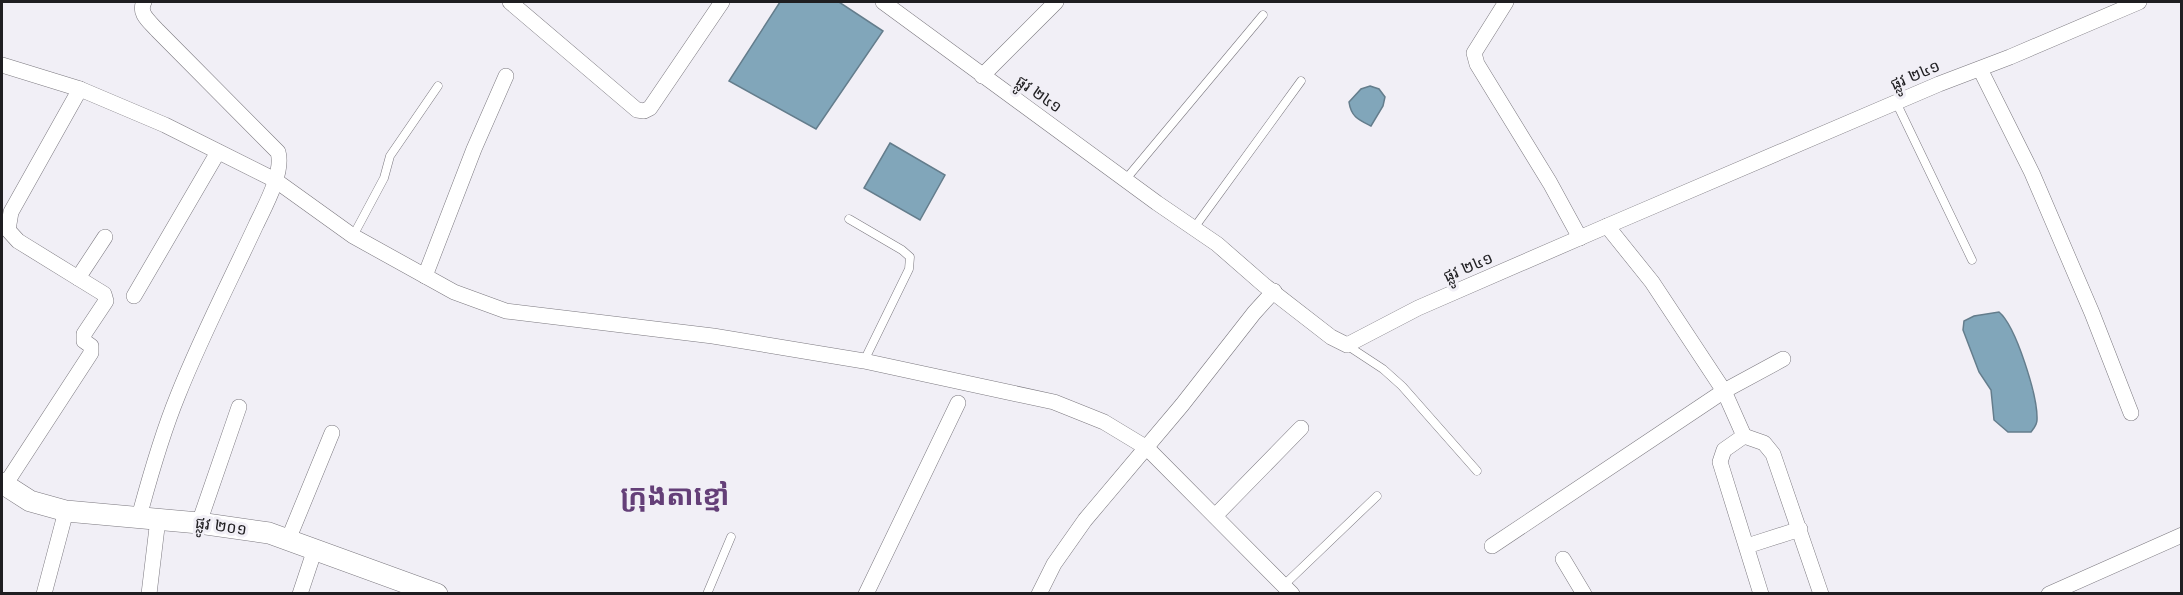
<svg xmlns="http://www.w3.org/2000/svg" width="2183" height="595" viewBox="0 0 2183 595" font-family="'DM Sans','Noto Sans Khmer',sans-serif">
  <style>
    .water { fill: #81a6ba; stroke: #647d8c; stroke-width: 1.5 }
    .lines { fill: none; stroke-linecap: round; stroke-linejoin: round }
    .lane-casing { stroke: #7b787f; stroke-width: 9 }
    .street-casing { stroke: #7b787f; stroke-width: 16 }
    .secondary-casing { stroke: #7b787f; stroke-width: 22 }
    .lane { stroke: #fff; stroke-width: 8 }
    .street { stroke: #fff; stroke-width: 15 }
    .secondary { stroke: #fff; stroke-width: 21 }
    .labels { text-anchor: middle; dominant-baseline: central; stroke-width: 6; stroke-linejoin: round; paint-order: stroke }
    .street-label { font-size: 16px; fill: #1f1e21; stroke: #f1eff6 }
    .town-label { font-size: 28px; font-weight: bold; fill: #643f78; stroke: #f1eff6 }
  </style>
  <rect width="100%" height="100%" fill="#f1eff6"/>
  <g class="water">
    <path d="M 780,2 L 839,2 L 883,31 L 816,129 L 729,81 Z"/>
    <path d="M 1370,86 L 1379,89 L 1385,97 L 1383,106 L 1371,126 C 1359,120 1351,117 1349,102 L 1361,89 Z"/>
    <path d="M 890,143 L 945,175 L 920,220 L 864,188 Z"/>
    <path d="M 1999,312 C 2016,326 2038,397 2037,420 C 2037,425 2034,428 2031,432 L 2008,432 L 1994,420 L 1991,390 L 1979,372 L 1963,330 L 1964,321 L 1974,316 Z"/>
  </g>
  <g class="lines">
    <defs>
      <g id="lane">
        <path d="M 1896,102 L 1972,260"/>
        <path d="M 1126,179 L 1263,15"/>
        <path d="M 849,219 L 902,250 L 910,257 L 909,269 L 864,361"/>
        <path d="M 1194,228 L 1301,81"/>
        <path d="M 353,236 L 384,178 L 390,156 L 438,86"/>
        <path d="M 1348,346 L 1383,369 L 1402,386 L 1477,471"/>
        <path d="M 1284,585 L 1377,496"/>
        <path d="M 707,594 L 731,537"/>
      </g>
      <g id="street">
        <path d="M 510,2 L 637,110 L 644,111 L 650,108 L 722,2"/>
        <path d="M 883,2 L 1157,203 L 1217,244 L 1264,285 L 1331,337 L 1347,345 L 1418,308 L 1607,226 L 1939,84 L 2010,57 L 2139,2"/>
        <path d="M 1506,2 L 1474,53 L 1477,64 L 1550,183 L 1580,238"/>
        <path d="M 2,65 L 80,89 L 165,125 L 275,180 L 353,236 L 454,292 L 506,311 L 713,336 L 864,361 L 1054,402 L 1104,422 L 1147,448 L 1292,594"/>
        <path d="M 1980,69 L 2032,173 L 2092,313 L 2131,413"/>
        <path d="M 982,76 L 1056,2"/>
        <path d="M 1607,226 L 1652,282 L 1724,391 L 1744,436 L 1724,450 L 1720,462 L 1761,594"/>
        <path d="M 425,276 L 474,149 L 506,76"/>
        <path d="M 78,278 L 18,241 L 8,230 L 11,212 L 80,89"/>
        <path d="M 134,296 L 218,152"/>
        <path d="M 1744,436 L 1764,443 L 1773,454 L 1821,594"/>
        <path d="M 5,485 L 91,353 L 91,346 L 84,341 L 84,334 L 106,301 L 104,294 L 78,278 L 105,237"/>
        <path d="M 1215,516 L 1301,428"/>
        <path d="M 139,517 C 150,476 162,434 178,395 C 201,337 230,281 256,225 C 265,206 284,172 278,152 L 157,30 C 149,21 138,13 144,2"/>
        <path d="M 199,523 L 239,407"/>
        <path d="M 288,540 L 332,433"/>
        <path d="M 1492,546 L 1724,391 L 1783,359"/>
        <path d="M 1747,546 L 1800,529"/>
        <path d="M 1563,559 L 1584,594"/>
        <path d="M 44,594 L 66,511"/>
        <path d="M 149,594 L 158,519"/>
        <path d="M 300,594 L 315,549"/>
        <path d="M 866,594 L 958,403"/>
        <path d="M 1039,594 L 1054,564 L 1085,520 L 1182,405 L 1254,313 L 1274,291"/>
        <path d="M 2049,594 L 2182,535"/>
      </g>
      <path id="secondary" d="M 2,483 L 30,501 L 66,511 L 199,523 L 269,533 L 437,594"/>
    </defs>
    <use href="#lane" class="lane-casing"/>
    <use href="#street" class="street-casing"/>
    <use href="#secondary" class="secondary-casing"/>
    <use href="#lane" class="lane"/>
    <use href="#street" class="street"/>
    <use href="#secondary" class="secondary"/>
  </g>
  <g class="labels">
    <g class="street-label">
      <text transform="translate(1915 75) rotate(-23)">ផ្លូវ ២៤១</text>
      <text transform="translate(1039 94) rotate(35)">ផ្លូវ ២៤១</text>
      <text transform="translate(1468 267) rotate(-23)">ផ្លូវ ២៤១</text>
      <text transform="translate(221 526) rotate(8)">ផ្លូវ ២០១</text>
    </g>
    <g class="town-label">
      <text x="675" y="495">ក្រុងតាខ្មៅ</text>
    </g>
  </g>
  <rect width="2183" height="595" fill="none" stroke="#1f1e21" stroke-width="6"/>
</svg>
